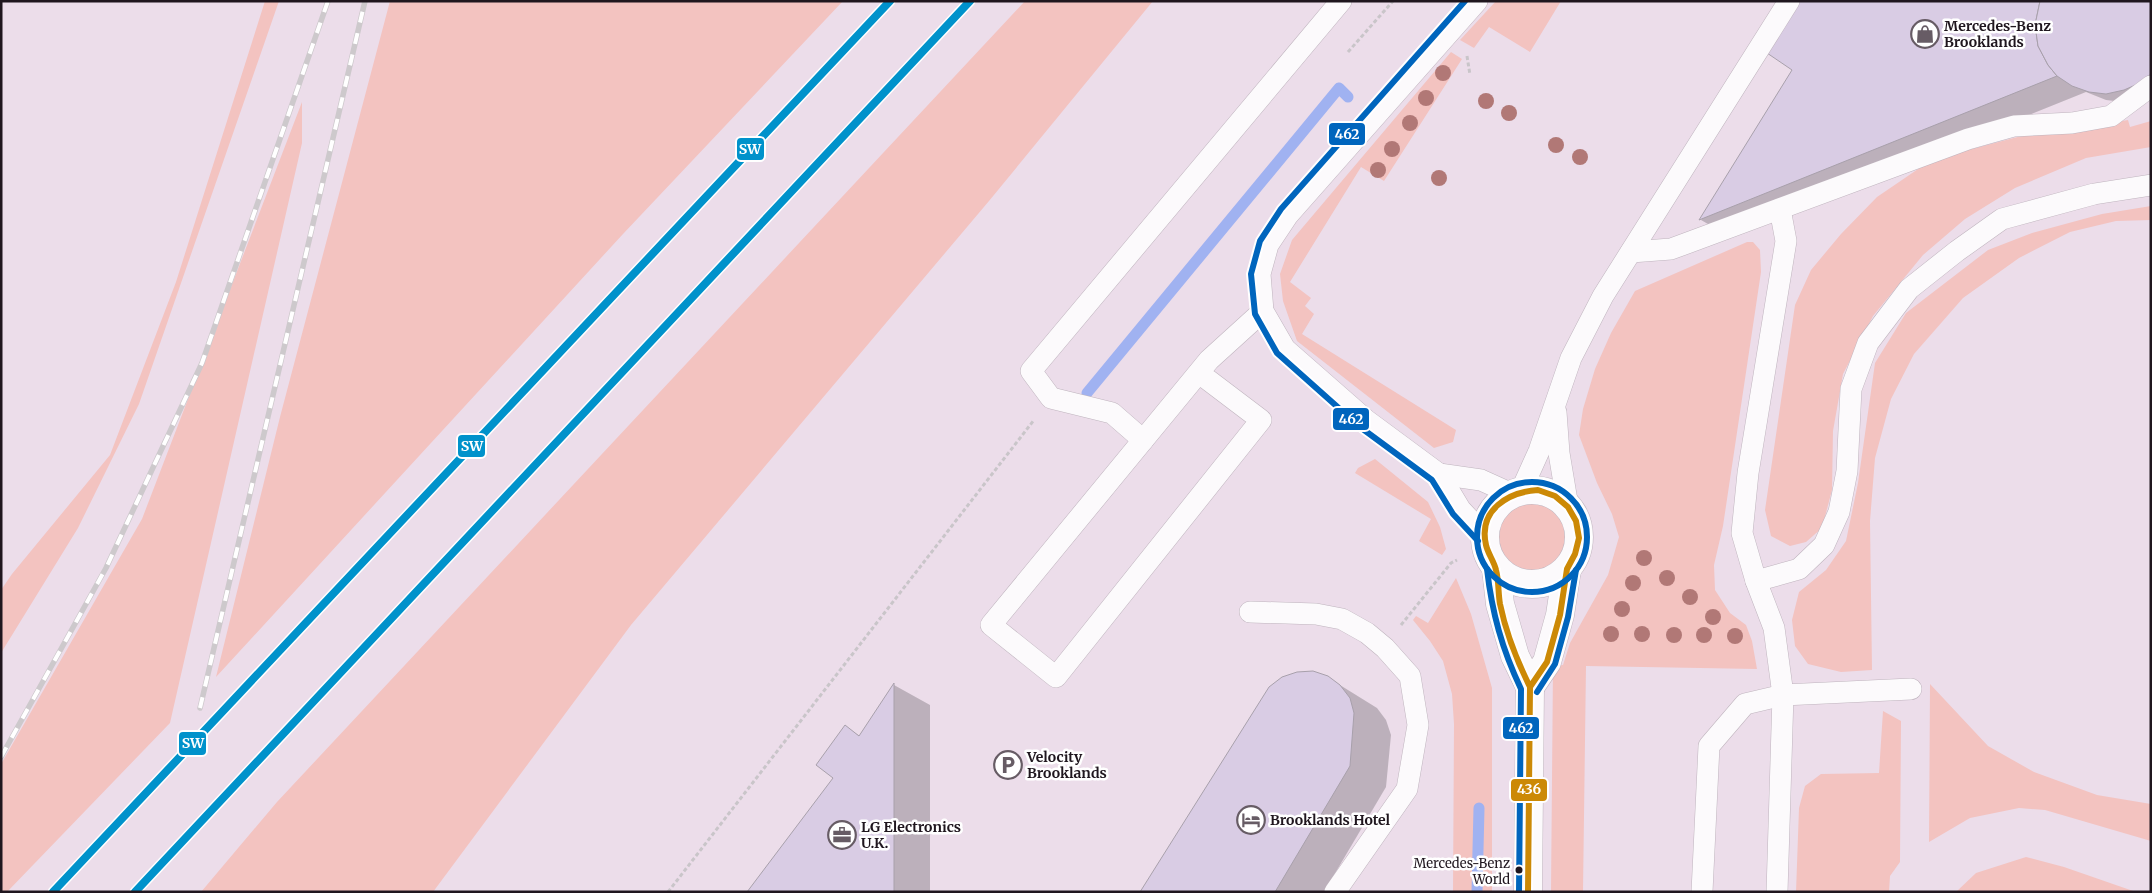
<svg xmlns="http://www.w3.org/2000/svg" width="2152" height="893" viewBox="0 0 2152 893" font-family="Merriweather,serif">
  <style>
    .green { fill: #f3c3c0 }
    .shadow { fill: #0003 }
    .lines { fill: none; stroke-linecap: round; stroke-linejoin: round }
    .stream { stroke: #a0b2f1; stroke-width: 11 }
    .building { fill: #d9cce4; stroke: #a8a0ab }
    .service-casing { stroke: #bfb4be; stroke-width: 22 }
    .minor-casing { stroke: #bfb4be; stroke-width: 29 }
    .path { stroke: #c9c5c9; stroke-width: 3; stroke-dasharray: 4 2.5; stroke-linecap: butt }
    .service { stroke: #fcfafc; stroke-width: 21 }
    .minor { stroke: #fcfafc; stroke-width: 28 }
    .rail-casing { stroke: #cdc9cc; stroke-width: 5.5 }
    .rail { stroke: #fff; stroke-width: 4; stroke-dasharray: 11; stroke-linecap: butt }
    .bus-1-casing { stroke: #fff; stroke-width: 10 }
    .bus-2-casing { stroke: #fff; stroke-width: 10 }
    .bus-1 { stroke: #cc8906; stroke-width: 6 }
    .bus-2 { stroke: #0065bd; stroke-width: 6 }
    .rail-1-casing { stroke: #fff; stroke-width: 11 }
    .rail-1 { stroke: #0092cb; stroke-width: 8 }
    .tree { fill: #b17876 }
    .bus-dot { fill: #1f161e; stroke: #fff; stroke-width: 2 }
    .labels { text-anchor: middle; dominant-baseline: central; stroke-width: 5; stroke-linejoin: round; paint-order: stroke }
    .bus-label { font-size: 13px; fill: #1f161e; stroke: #fff; text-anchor: end }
    .poi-label { font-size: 14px; font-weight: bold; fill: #1f161e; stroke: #fff; text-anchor: start }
    .line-badge { stroke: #fff; stroke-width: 2 }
    .badge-label { font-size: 14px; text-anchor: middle; font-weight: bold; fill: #fff }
  </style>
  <rect width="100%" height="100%" fill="#ecddea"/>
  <g class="green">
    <path d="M 265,1 L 279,1 L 139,404 L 78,528 L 1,653 L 1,590 L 12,574 L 110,455 L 176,282 Z"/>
    <path d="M 390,1 L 843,1 L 623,234 L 216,677 L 280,417 Z"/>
    <path d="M 1025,1 L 1153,1 L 989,201 L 631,625 L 433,892 L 201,892 L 277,802 Z"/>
    <path d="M 1496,1 L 1561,1 L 1530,52 L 1489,27 L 1474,48 L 1460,40 Z"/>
    <path d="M 1451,52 L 1462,59 L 1384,181 L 1361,167 L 1290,282 L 1311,298 L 1305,306 L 1314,314 L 1302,334 L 1456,430 L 1453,442 L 1434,448 L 1297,341 L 1283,301 L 1280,274 L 1292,240 Z"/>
    <path d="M 302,102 L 302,143 L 170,723 L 7,892 L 1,892 L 1,764 L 142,519 Z"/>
    <path d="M 2128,120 L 2130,127 L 2151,121 L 2151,147 L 2086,158 L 2015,188 L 1965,219 L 1923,255 L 1873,316 L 1843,374 L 1833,431 L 1832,490 L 1822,528 L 1806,542 L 1790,546 L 1771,536 L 1765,510 L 1795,305 L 1811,270 L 1841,234 L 1877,197 L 1924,165 L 1964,151 L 2029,134 L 2082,128 Z"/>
    <path d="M 2151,206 L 2151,220 L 2116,221 L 2070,232 L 2019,258 L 1963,298 L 1914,354 L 1891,399 L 1875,458 L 1870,521 L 1872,670 L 1841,672 L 1808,664 L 1795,646 L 1792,620 L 1799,592 L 1826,570 L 1846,541 L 1858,483 L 1875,363 L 1906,313 L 1988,250 L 2032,233 L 2102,214 Z"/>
    <path d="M 1747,242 L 1753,242 L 1760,250 L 1761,272 L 1723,526 L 1714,565 L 1715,590 L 1730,613 L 1746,625 L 1752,641 L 1757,669 L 1586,666 L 1583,892 L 1551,892 L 1553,666 L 1563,665 L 1570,643 L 1608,575 L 1619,537 L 1612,514 L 1597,483 L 1579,435 L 1583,409 L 1595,369 L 1611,333 L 1635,291 Z"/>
    <path d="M 1375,459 L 1428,502 L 1440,527 L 1446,549 L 1442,555 L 1419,541 L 1431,519 L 1355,473 L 1358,468 Z"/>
    <circle cx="1532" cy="537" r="33"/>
    <path d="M 1456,578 L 1471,614 L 1492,688 L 1492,892 L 1453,892 L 1454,724 L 1452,694 L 1443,661 L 1430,641 L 1413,620 L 1416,616 L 1428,623 Z"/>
    <path d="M 1930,684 L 1988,746 L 2034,772 L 2097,795 L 2151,804 L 2151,841 L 2045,810 L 2019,808 L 1970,818 L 1929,842 Z"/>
    <path d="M 1883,711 L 1901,721 L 1900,862 L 1890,876 L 1889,892 L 1796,892 L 1799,808 L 1805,786 L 1821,774 L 1879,773 Z"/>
    <path d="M 2026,857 L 2064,867 L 2136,892 L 1956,892 L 1976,873 Z"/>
  </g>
  <g class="shadow">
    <path d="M 2151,1 L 2151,94 L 2123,102 L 2106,100 L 2086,92 L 1729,236 L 1701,220 L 1794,70 Z"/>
    <path d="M 1327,677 L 1377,708 L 1386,720 L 1391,735 L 1386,787 L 1324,892 L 1142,892 Z"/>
    <path d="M 894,685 L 930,705 L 930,892 L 749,892 L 835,778 L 845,727 L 860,736 Z"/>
  </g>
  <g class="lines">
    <g class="stream">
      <path d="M 1087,393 L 1339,88 L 1348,97"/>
      <path d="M 1477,892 L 1479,808"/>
    </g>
  </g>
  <g class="building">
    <path d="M 1799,1 L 2040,1 L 2035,25 L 2038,46 L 2048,65 L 2057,76 L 1699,220 L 1792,70 L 1767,53 Z"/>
    <path d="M 2040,1 L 2151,1 L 2151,74 L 2140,83 L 2124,90 L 2106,94 L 2089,92 L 2072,86 L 2057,76 L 2048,65 L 2038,46 L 2035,25 Z"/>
    <path d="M 1313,671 L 1328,676 L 1340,685 L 1350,698 L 1354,713 L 1350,766 L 1275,892 L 1140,892 L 1269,687 L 1282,677 L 1297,672 Z"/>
    <path d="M 894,683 L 894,892 L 747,892 L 833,778 L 816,765 L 845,725 L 859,736 Z"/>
  </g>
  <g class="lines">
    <defs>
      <g id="service">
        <path d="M 1477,1 L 1288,215 L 1268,245 L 1260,274 L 1263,311 L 1285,349 L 1366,420 L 1439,474 L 1460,509 L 1484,535"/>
        <path d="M 1631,252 L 1671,249 L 1968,139 L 2014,126 L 2072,123 L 2111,116 L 2151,86"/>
        <path d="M 1199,373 L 1261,420 L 1056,677 L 991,625 L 1209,360 L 1263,311"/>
        <path d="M 1556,412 L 1559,453 L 1568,507"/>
        <path d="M 1143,440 L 1112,413 L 1051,398 L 1031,371 L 1341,1"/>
        <path d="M 1439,474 L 1481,480 L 1512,494"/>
        <path d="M 1521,491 L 1539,451 L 1571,358 L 1603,296 L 1789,1"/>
        <path d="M 1756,581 L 1799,569 L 1824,545 L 1839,512 L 1847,471 L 1851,389 L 1868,343 L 1909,289 L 1957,251 L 2002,219 L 2094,194 L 2151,185"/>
        <path d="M 1250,612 L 1316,614 L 1342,619 L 1367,633 L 1385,648 L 1410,676 L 1418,725 L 1407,789 L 1335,892"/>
        <path d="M 1702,892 L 1709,746 L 1745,704 L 1783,695 L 1911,689"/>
        <path d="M 1777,892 L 1783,695 L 1774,628 L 1756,581 L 1742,533 L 1748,473 L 1786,241 L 1780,209"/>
      </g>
      <g id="minor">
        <circle cx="1532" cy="537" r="47"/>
        <path d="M 1496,568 L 1500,604 L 1515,656 L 1530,687 L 1528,892"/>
        <path d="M 1530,687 L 1547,662 L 1560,615 L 1567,569"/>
      </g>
    </defs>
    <use href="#service" class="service-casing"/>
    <use href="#minor" class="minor-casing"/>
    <g class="path">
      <path d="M 1348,52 L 1393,1"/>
      <path d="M 1467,56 L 1470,75"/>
      <path d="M 1401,625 L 1451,563 L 1457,560"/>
      <path d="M 668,892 L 1034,420"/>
    </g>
    <use href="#service" class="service"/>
    <use href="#minor" class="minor"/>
    <defs>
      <g id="rail">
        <path d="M 200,708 L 365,1"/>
        <path d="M 1,757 L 106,568 L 202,363 L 328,1"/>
      </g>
    </defs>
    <use href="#rail" class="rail-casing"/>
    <use href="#rail" class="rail"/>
    <defs>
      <g id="bus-1">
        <path d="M 1538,490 L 1555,496 L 1568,507 L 1576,521 L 1579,538 L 1575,554 L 1567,569 L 1560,615 L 1547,662 L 1530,687 C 1517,661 1506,633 1500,604 C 1498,593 1499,581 1496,570 C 1494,561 1488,554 1486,545 C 1478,510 1508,492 1538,490 Z"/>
        <path d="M 1528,892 L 1530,687"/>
      </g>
      <g id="bus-2">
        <path d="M 1465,1 L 1281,209 L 1260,241 L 1251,274 L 1255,314 L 1277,353 L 1360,427 L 1432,480 L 1453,514 L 1478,541"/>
        <circle cx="1532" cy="537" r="55"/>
        <path d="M 1487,569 C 1492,613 1502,649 1521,689 L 1519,892"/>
        <path d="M 1537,692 L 1555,664 L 1568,617 L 1576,570"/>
      </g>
    </defs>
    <use href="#bus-1" class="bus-1-casing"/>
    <use href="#bus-2" class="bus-2-casing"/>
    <use href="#bus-1" class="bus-1"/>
    <use href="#bus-2" class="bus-2"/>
    <defs>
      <g id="rail-1">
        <path d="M 53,892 L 890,1"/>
        <path d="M 135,892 L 970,1"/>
      </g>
    </defs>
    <use href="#rail-1" class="rail-1-casing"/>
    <use href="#rail-1" class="rail-1"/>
  </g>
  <g class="tree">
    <circle cx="1443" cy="73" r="8"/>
    <circle cx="1426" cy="98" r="8"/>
    <circle cx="1486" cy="101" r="8"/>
    <circle cx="1509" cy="113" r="8"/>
    <circle cx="1410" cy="123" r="8"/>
    <circle cx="1556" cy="145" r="8"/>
    <circle cx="1392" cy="149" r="8"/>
    <circle cx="1580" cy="157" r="8"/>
    <circle cx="1378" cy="170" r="8"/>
    <circle cx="1439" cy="178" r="8"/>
    <circle cx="1644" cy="558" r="8"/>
    <circle cx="1667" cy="578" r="8"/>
    <circle cx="1633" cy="583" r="8"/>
    <circle cx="1690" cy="597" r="8"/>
    <circle cx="1622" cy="609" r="8"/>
    <circle cx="1713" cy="617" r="8"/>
    <circle cx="1611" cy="634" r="8"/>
    <circle cx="1642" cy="634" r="8"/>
    <circle cx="1674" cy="635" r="8"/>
    <circle cx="1704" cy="635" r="8"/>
    <circle cx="1735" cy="636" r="8"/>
  </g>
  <defs>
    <symbol id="shop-ring" viewBox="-11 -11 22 22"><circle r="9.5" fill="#fff" stroke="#675c65" stroke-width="1.5"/><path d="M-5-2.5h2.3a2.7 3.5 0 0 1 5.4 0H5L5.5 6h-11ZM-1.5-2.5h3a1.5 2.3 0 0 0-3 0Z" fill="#675c65"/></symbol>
    <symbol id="parking-ring" viewBox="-11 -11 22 22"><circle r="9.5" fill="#fff" stroke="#675c65" stroke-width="1.5"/><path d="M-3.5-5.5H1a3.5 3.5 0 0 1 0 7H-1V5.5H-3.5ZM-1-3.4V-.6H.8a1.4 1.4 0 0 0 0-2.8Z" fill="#675c65"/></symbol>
    <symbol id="hotel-ring" viewBox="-11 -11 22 22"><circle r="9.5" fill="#fff" stroke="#675c65" stroke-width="1.5"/><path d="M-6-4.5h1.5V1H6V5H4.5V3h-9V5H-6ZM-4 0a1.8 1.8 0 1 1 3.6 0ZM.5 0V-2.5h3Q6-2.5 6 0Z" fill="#675c65"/></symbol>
    <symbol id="office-ring" viewBox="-11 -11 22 22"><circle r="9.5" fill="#fff" stroke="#675c65" stroke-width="1.5"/><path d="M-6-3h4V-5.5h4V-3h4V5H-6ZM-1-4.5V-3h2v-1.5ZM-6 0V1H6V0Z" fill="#675c65"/></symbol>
  </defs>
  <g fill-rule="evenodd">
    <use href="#shop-ring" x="1909" y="18" width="32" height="32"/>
    <use href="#parking-ring" x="992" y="749" width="32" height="32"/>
    <use href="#hotel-ring" x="1235" y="804" width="32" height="32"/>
    <use href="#office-ring" x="826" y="819" width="32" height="32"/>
  </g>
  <circle class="bus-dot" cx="1519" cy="870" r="4.5"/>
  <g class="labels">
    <g class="bus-label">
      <text x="1510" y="863">Mercedes-Benz<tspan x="1510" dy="16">World</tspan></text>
    </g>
    <g class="poi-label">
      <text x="1944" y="26">Mercedes-Benz<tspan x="1944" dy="16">Brooklands</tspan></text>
      <text x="1027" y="757">Velocity<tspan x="1027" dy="16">Brooklands</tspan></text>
      <text x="1270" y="820">Brooklands Hotel</text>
      <text x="861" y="827">LG Electronics<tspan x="861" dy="16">U.K.</tspan></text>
    </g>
  </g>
  <g class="line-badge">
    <rect x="1328" y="122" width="38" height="24" rx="5" fill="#0065bd"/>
    <rect x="736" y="137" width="29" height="24" rx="5" fill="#0092cb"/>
    <rect x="1332" y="407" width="38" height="24" rx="5" fill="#0065bd"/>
    <rect x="457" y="434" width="29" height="24" rx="5" fill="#0092cb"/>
    <rect x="1502" y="716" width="38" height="24" rx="5" fill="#0065bd"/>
    <rect x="178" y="731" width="29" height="25" rx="5" fill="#0092cb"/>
    <rect x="1510" y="778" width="38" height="24" rx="5" fill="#cc8906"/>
  </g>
  <g class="badge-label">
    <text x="1347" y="139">462</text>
    <text x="750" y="154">SW</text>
    <text x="1351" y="424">462</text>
    <text x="472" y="451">SW</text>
    <text x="1521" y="733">462</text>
    <text x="193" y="748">SW</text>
    <text x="1529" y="794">436</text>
  </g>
  <rect width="2152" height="893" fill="none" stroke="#1f161e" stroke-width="5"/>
</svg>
